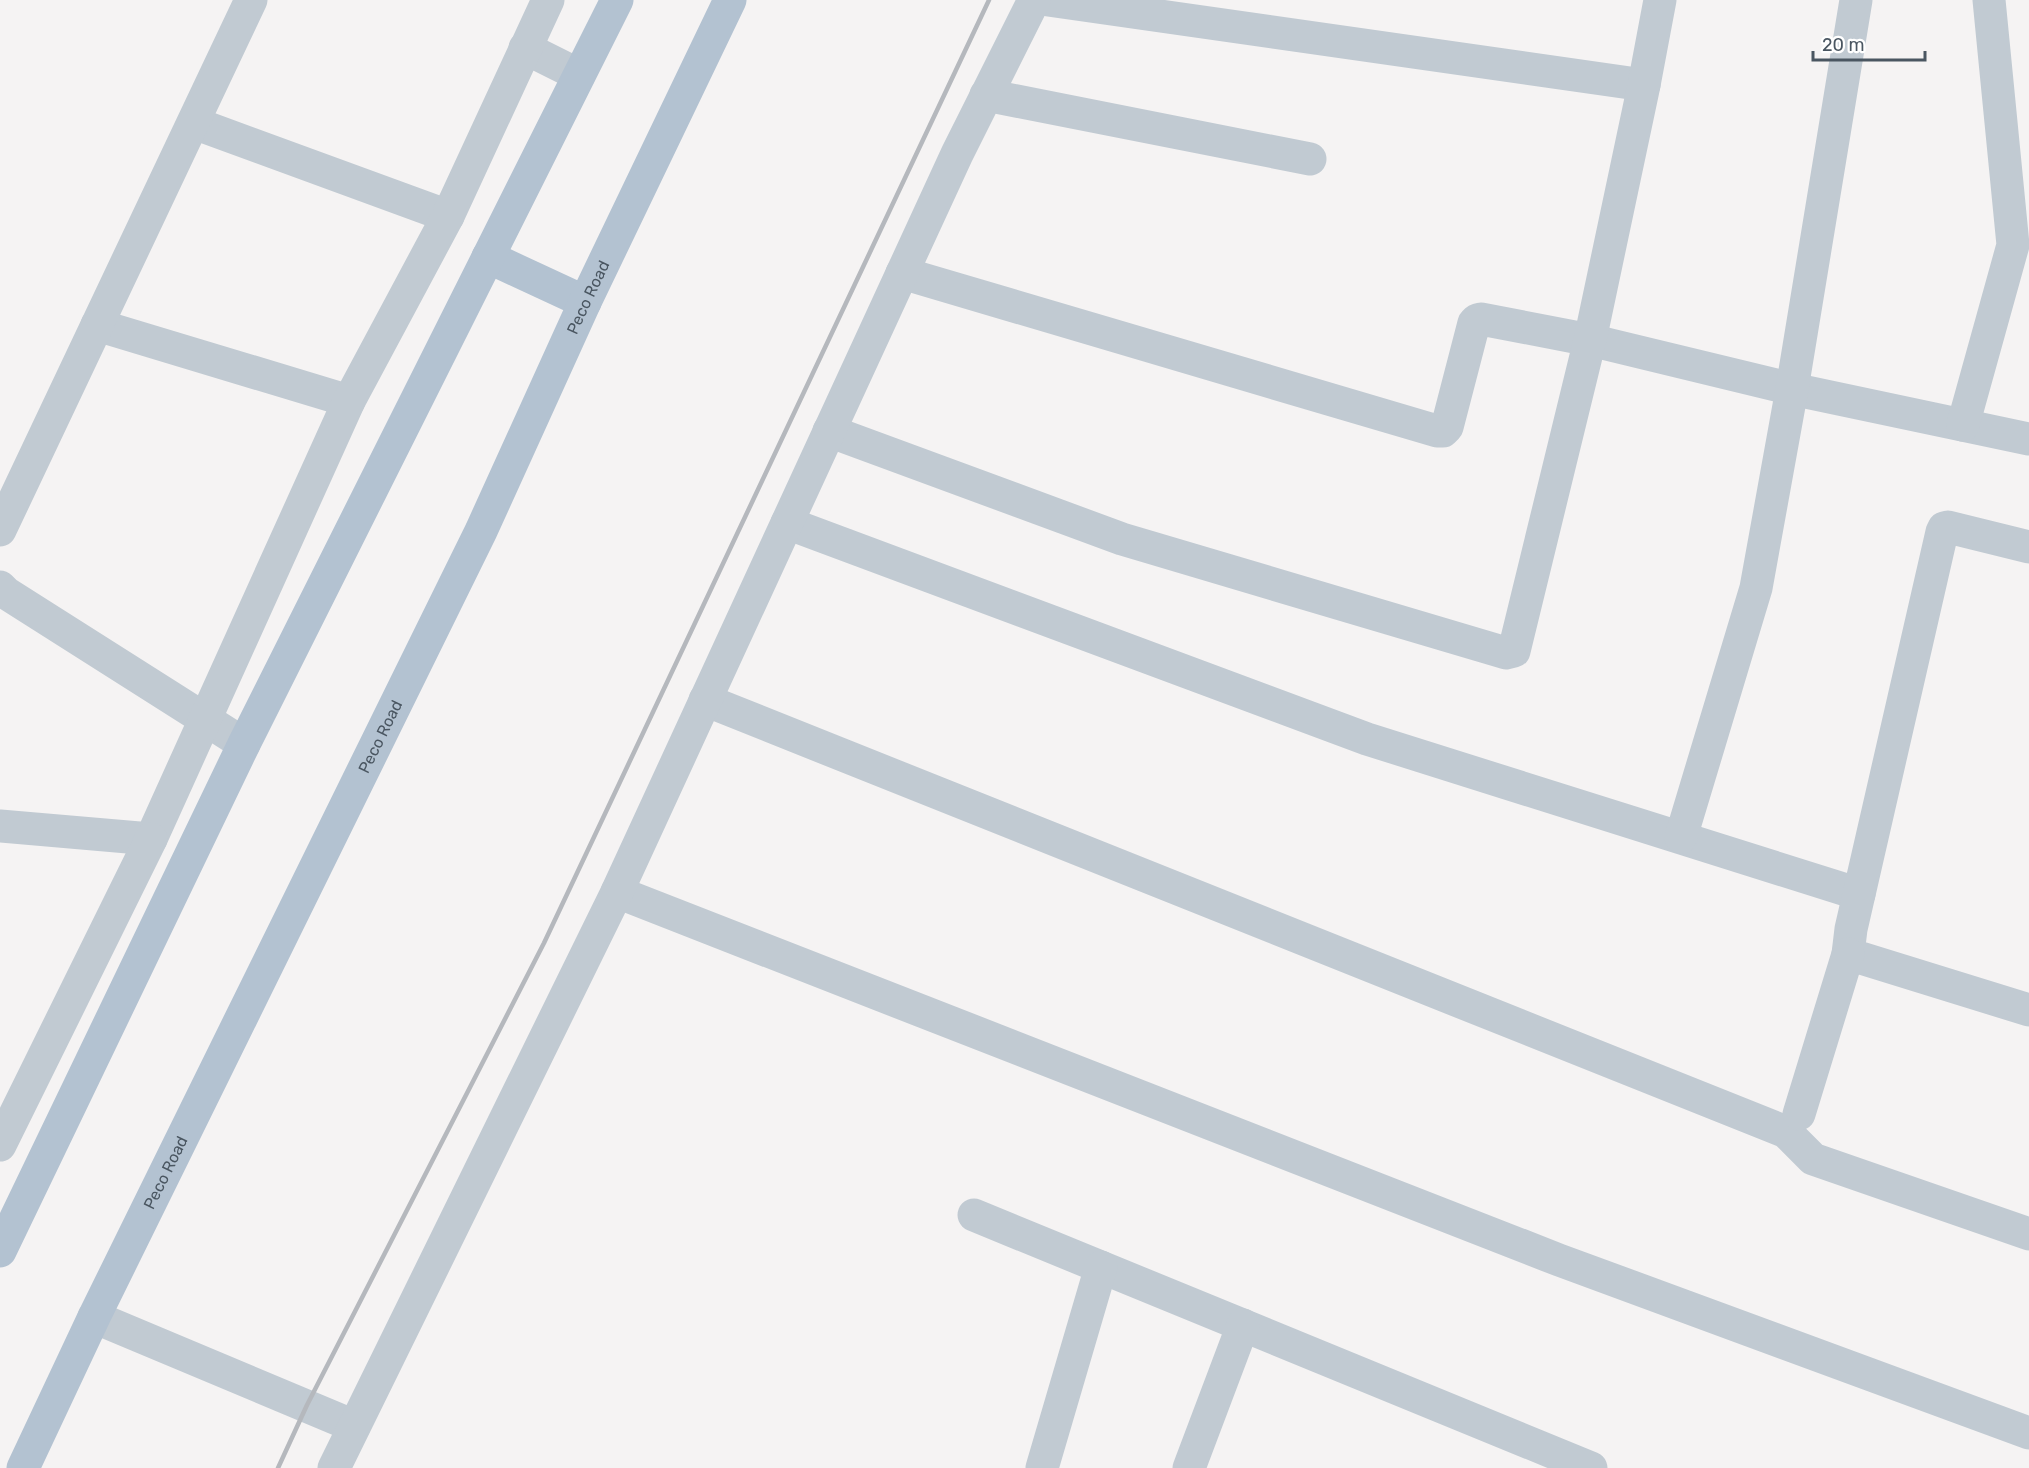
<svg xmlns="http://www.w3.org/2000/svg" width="2029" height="1468" viewBox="0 0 2029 1468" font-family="Rubik,sans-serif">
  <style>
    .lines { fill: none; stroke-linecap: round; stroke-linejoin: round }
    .street { stroke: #c1cad2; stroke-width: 33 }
    .primary { stroke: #b3c2d1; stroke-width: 33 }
    .rail { stroke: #b5b8bd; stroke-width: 4.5 }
    .labels { text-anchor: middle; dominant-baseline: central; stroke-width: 4.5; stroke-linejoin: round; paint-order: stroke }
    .street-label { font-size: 16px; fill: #4a5661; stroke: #fff }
  </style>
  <rect width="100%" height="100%" fill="#f5f3f3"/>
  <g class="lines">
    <g class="street">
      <path d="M 1048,0 L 1644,85"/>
      <path d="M 525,48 L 579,75"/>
      <path d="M 986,95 L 1310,159"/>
      <path d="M 194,123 L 448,216"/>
      <path d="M 902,273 L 1437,431 L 1443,431 L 1447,427 L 1474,323 L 1477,320 L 1481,319 L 1590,340 L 1792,389 L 2029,439"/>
      <path d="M 97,325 L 349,401"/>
      <path d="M 1963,425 L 2013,245 L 1989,0"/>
      <path d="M 829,431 L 1122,539 L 1506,653 L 1514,651 L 1590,340 L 1644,85 L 1660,0"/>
      <path d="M 787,523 L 1367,739 L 1859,894"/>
      <path d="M 0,530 L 251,0"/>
      <path d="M 2029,547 L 1948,527 L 1944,528 L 1942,532 L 1851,929 L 1848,954 L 2029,1010"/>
      <path d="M 0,587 L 6,593 L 244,744"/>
      <path d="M 705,700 L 1786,1132 L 1813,1159 L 2029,1234"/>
      <path d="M 0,826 L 151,839 L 349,401 L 448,216 L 548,0"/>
      <path d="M 1681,837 L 1756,588 L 1792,389 L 1856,0"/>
      <path d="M 617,892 L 1559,1260 L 2029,1433"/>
      <path d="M 1799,1114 L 1848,954"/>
      <path d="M 0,1145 L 151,839"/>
      <path d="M 974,1215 L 1591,1468"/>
      <path d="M 94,1317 L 354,1426"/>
      <path d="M 334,1468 L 617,892 L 957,154 L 1034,0"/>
      <path d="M 1042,1468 L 1101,1267"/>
      <path d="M 1189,1468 L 1243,1325"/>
    </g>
    <g class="primary">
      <path d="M 488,257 L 585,302"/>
      <path d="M 0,1251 L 244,744 L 617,0"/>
      <path id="s1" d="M 23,1468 L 94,1317 L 481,531 L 585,302 L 730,0"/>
    </g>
    <path class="rail" d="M 278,1468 L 307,1405 L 544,943 L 989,0"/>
  </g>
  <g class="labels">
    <g class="street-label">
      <text stroke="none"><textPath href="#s1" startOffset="1300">Peco Road</textPath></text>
      <text stroke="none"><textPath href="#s1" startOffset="814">Peco Road</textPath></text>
      <text stroke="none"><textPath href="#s1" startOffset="328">Peco Road</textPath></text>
    </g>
  </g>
  <path d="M1813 51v9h112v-9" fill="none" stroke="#4a5661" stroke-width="3"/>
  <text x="1822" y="51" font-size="18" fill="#4a5661" stroke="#ffffff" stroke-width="4.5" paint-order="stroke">20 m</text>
</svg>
